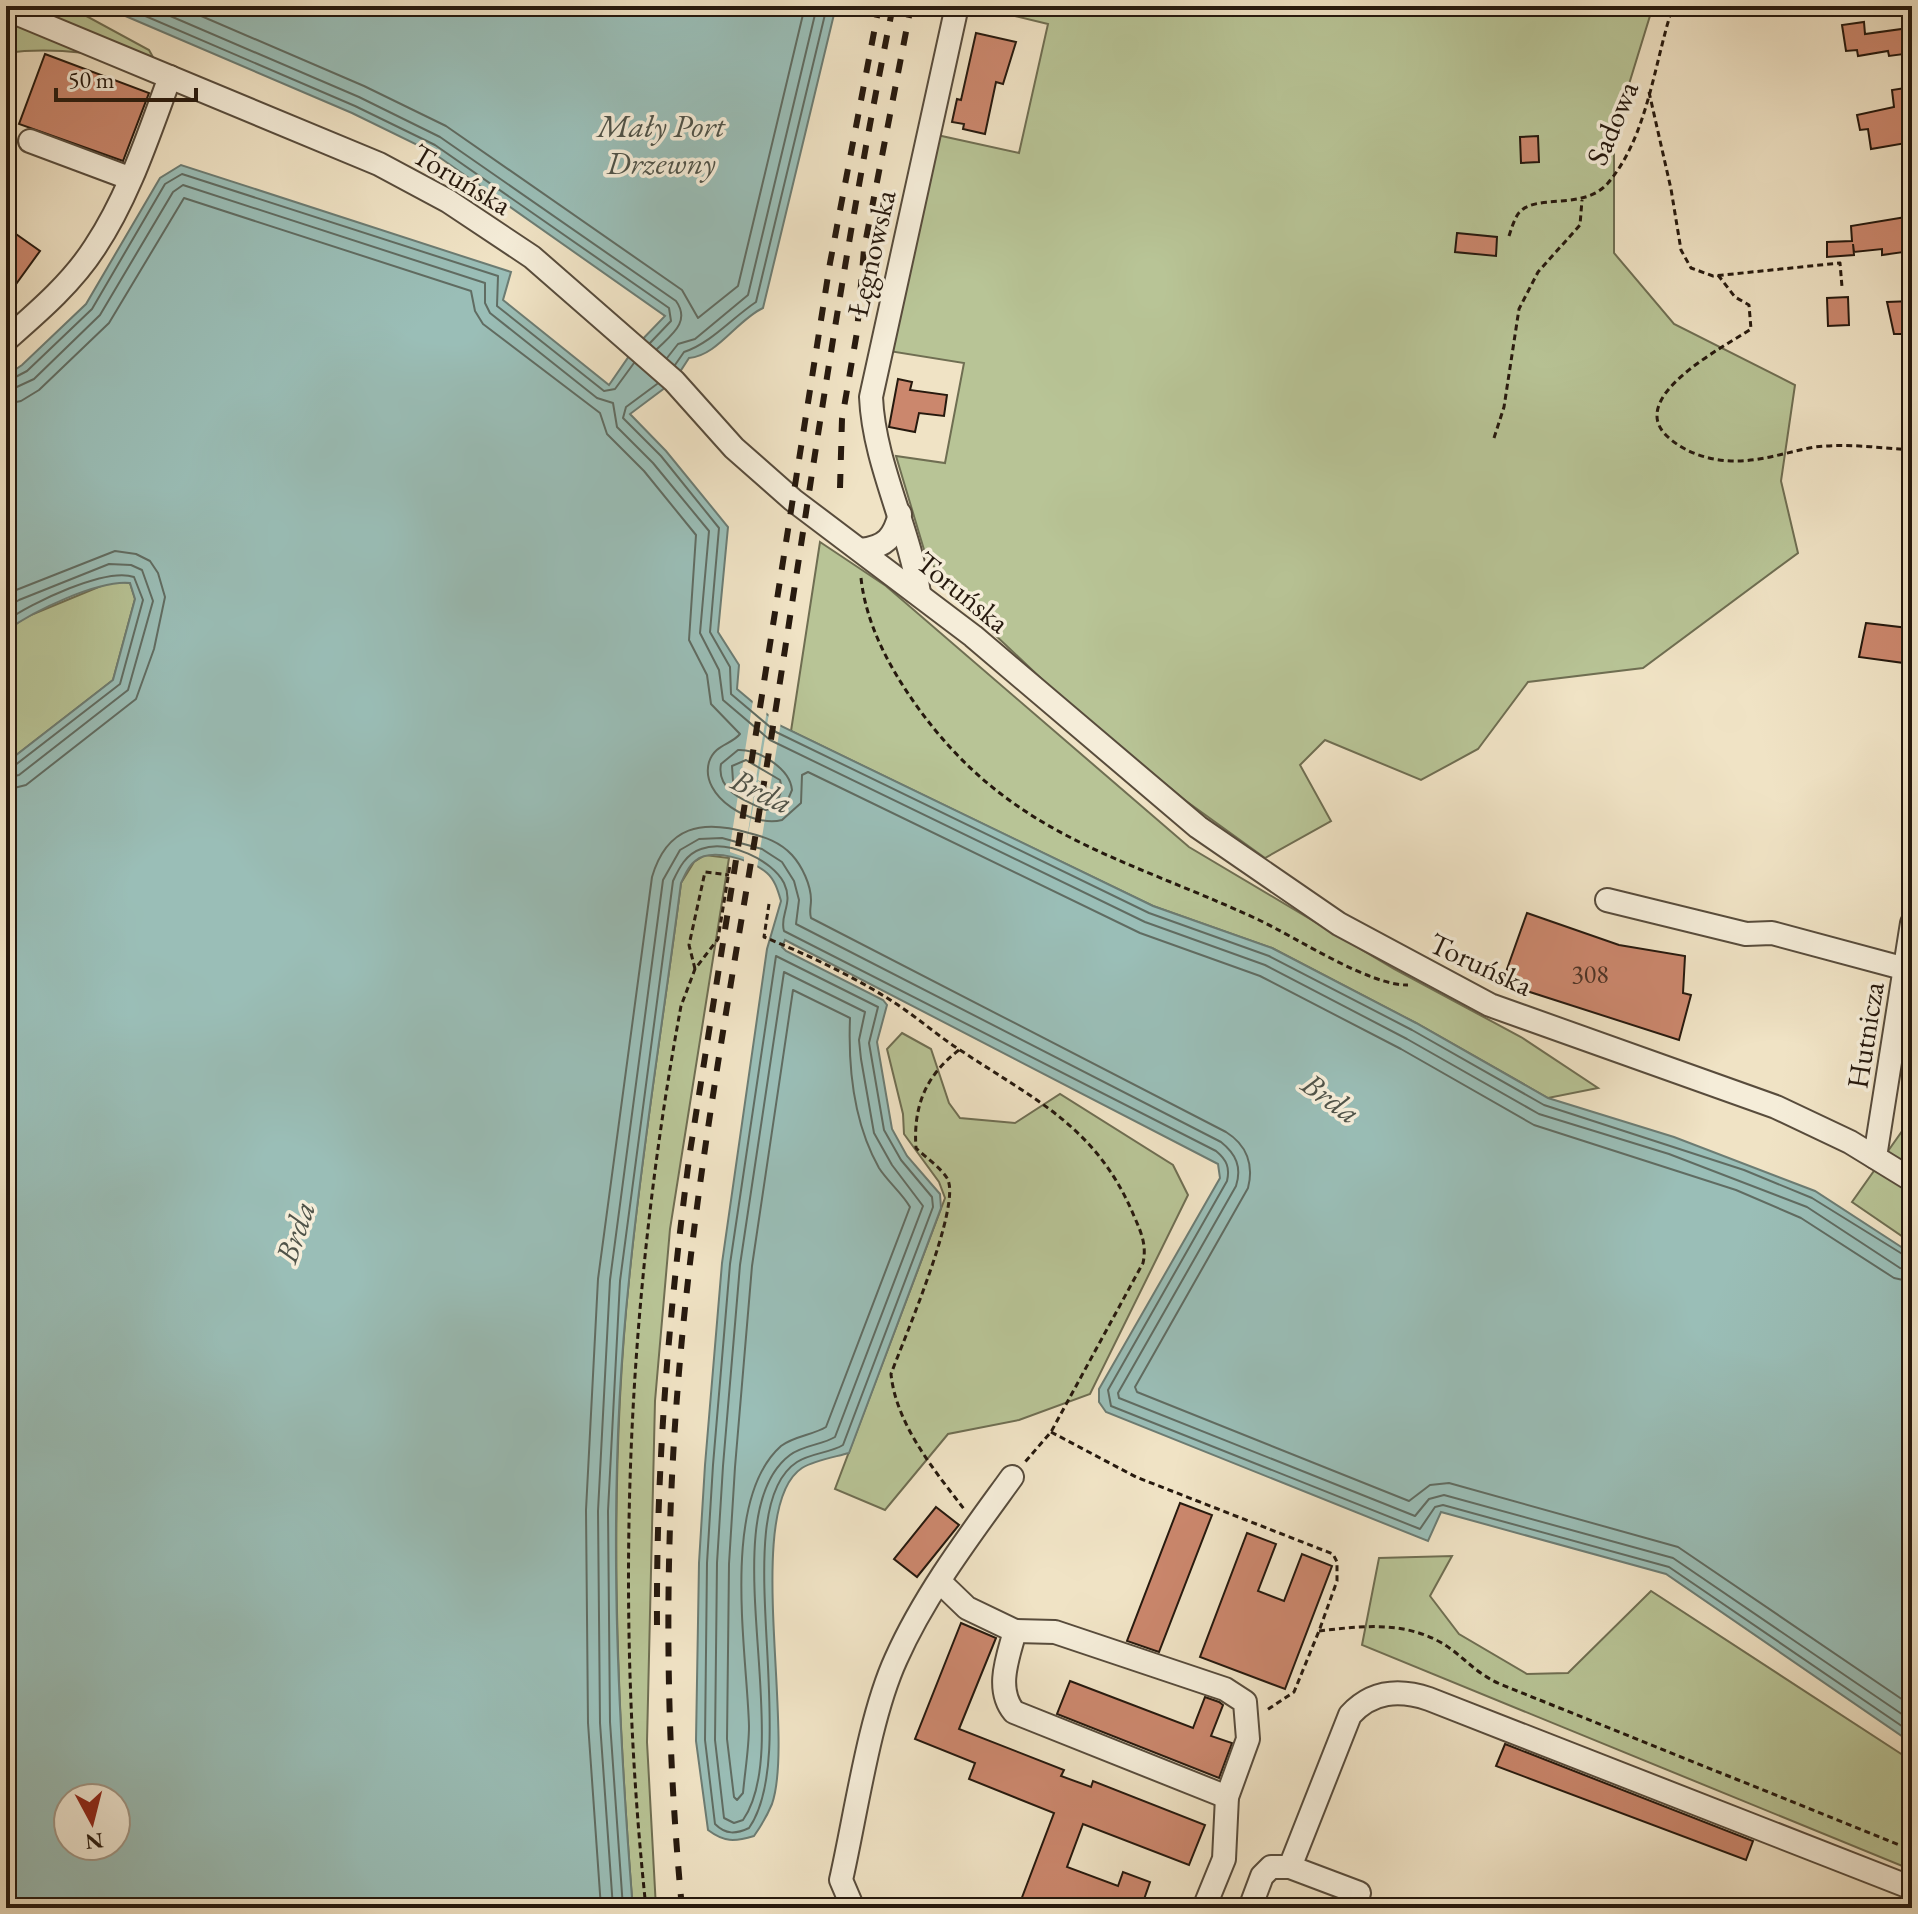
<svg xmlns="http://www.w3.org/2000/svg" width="1918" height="1914" viewBox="0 0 1918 1914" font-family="'EB Garamond',serif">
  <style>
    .green { fill: #b8c496; stroke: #6f6e52; stroke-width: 2 }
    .water { fill: #9abeb7; stroke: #6c7c73; stroke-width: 2; fill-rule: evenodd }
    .pier { fill: #f0e3c5 }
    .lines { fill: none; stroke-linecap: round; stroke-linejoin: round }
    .shore { stroke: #606c62; stroke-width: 2 }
    .building { fill: #cb876d; stroke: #26190e; stroke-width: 2 }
    .minor-casing { stroke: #584c3c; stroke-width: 26 }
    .path { stroke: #26190e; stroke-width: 3; stroke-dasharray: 6 4; stroke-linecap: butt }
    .minor { stroke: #f5edd9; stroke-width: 22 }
    .rail { stroke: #26190e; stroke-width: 6; stroke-dasharray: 14 14; stroke-linecap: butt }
    .labels { text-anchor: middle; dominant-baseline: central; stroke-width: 7; stroke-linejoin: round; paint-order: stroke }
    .number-label { font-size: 26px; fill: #4f3426 }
    .street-label { font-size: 30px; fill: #26190e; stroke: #f5edd9 }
    .water-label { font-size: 32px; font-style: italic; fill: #4f5349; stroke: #f5edd9 }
  </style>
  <rect width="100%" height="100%" fill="#f0e3c5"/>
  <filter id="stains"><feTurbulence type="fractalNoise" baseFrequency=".0025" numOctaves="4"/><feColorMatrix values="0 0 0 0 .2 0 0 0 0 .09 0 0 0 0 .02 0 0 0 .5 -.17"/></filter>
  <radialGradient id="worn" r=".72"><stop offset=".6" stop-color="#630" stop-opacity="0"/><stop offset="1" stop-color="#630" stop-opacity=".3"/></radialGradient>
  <g class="green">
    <path d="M 6,6 L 68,6 L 149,50 L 158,66 C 108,55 57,46 6,53 Z"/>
    <path d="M 974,6 L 1653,6 L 1614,133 L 1614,253 L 1674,324 L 1795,385 L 1781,481 L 1798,553 L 1643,668 L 1528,682 L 1478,749 L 1421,780 L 1325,740 L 1300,765 L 1331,821 L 1265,858 L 1186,801 L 1067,703 L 953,595 L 925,553 L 896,456 L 945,463 L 964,363 L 889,351 L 937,135 L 1019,153 L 1048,24 Z"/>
    <path d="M 820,542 L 886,586 L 1189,847 L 1394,969 L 1521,1037 L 1598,1088 L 1548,1098 L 1416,1023 L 1272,948 L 1153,906 L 791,731 Z"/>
    <path d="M 113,581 L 130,583 L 135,599 L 113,680 L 6,763 L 6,631 L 26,617 Z"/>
    <path d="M 705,855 L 729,858 L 670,1229 L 655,1401 L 647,1742 L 656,1908 L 630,1908 L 632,1898 C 616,1694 608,1484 629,1280 C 642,1147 664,1015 681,883 L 694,862 Z"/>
    <path d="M 902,1033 L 931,1049 L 949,1103 L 960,1118 L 1015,1123 L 1060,1094 L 1173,1165 L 1188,1195 L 1090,1394 L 1019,1420 L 948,1434 L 885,1510 L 835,1489 L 945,1198 L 939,1182 L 904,1134 L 903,1114 L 887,1049 Z"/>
    <path d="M 1905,1127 L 1912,1130 L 1912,1243 L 1852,1202 Z"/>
    <path d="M 1452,1556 L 1430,1596 L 1459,1634 L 1527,1674 L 1568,1673 L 1651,1591 L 1912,1761 L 1912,1870 L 1362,1645 L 1379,1558 Z"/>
  </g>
  <path class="water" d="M 102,6 L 836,6 L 763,308 C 737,320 717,356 689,358 L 674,381 L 630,414 L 666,451 L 728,527 L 718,632 L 739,665 L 737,689 L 781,726 L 1153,906 L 1272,948 L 1416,1023 L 1548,1098 L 1674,1137 L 1815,1191 L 1912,1254 L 1912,1743 L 1666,1574 L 1441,1512 L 1428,1541 L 1106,1412 L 1099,1402 L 1099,1389 L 1220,1178 L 1218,1164 L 785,940 L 782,947 L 786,951 L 883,1000 L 887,1005 L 877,1042 L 892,1129 L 907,1156 L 940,1194 L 941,1208 L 849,1453 C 835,1457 815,1460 802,1468 C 742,1507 796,1734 772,1804 C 767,1816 761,1826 754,1836 C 734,1842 724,1842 708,1830 L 696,1741 L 699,1563 L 705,1465 L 722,1263 L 767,949 L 781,901 C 778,891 775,880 767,873 C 752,860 712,847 695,861 C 688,866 685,875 681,883 C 664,1015 642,1147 629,1280 C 607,1485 616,1693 632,1898 L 630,1908 L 6,1908 L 6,763 L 113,680 L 135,599 L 130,583 C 98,580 33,611 6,631 L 6,376 L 22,365 L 86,304 L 160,178 L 181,165 L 511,272 L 503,300 L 609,385 L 636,346 L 665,316 L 432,152 L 352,113 ZM 68,1798 L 116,1798 L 116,1846 L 68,1846 Z"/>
  <g class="pier">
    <path d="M 753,700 L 767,710 L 756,779 L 742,772 L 756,780 L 746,845 L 758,781 L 770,788 L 757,868 L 744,864 L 744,857 L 730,852 L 730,846 Z"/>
    <path d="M 769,713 L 781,722 L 770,788 L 758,780 Z"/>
  </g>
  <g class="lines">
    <g class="shore">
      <path d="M 122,6 L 355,106 L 435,145 L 669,308 L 671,321 L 650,343"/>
      <path d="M 147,6 L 359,97 L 440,137 L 676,301 C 691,322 671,335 657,349"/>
      <path d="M 178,6 L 364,86 L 446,126 L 682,290 L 698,318 L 738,286 L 805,6"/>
      <path d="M 667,358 L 678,344 L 695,339 L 748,295 L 817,6"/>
      <path d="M 675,365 L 684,352 C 711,343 732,318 756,302 L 827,6"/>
      <path d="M 6,382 L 27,371 L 92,309 L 165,184 L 182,174 L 498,276 L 497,306 L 604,391 L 615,389 L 634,363"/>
      <path d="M 657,384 L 626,407 L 623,418 L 661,456 L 719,528 L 710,632 L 730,667 L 731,694 L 776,732 L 1149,913 L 1269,956 L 1412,1030 L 1544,1105 L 1744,1170 L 1812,1198 L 1912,1260"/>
      <path d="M 6,392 L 34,379 L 100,315 L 173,192 L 183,185 L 485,283 L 485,303 L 490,313 L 597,398 L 613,403 L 617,427 L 653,463 L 709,531 L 700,633 L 719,670 L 723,700 L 770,740 L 1145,922 L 1265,965 L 1407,1039 L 1539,1114 L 1669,1154 L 1807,1207 L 1900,1268 L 1912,1270"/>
      <path d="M 6,404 L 21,401 L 39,390 L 109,323 L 184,198 L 471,291 L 475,311 L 483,324 L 600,413 L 607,434 L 644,471 L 696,535 L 689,640 L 707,675 L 711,704 L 740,734 C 731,745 715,744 709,762 C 699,797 753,828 782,820 L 801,803 L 802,775 L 808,772 L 1140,933 L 1260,976 L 1401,1049 L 1534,1125 L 1736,1190 L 1801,1218 L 1894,1278 L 1912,1282"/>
      <path d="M 6,594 L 115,551 L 136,554 L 150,561 L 158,573 L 165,597 L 154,649 L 136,699 L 26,785 L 6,790"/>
      <path d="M 6,608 L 19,600 L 109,564 L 131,565 L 142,570 L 153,601 L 128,690 L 19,775 L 6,778"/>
      <path d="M 6,621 C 31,603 106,567 134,577 L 143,600 L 120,684 L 14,766 L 6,768"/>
      <path d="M 738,750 C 758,749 790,768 792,790 L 786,804 L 766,810 C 745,801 716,791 721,764 Z"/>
      <path d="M 746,760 L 780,780 L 782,789 L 779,797 L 767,800 L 733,781 L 732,766 Z"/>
      <path d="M 776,956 L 878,1007 L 869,1043 L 884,1130 L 901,1160 L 932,1197 L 933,1207 L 843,1445 C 830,1453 811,1453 797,1462 C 724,1509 804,1749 749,1828 C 736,1834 726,1835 715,1824 L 705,1740 L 707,1563 L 713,1465 L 730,1264 Z"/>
      <path d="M 784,972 L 865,1012 L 859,1040 L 861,1059 L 874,1133 L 892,1165 L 923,1206 L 835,1437 C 822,1445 803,1445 790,1455 C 710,1515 797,1743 743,1820 L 734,1823 L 724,1818 L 715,1740 L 717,1563 L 723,1466 L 740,1265 Z"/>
      <path d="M 793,990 L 850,1018 C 848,1069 853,1122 879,1168 C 888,1182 902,1193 910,1207 L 826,1427 C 813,1435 794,1436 781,1446 C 720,1500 747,1652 749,1726 C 749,1748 745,1771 743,1793 L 737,1800 L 734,1797 L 727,1739 L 729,1564 L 735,1467 L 752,1266 Z"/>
      <path d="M 601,1908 L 588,1723 L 586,1510 L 598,1279 L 652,877 C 667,826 702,819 749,833 C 765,837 780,842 792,855 C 802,866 811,885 811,900 C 811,907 809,911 811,918 L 1226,1132 C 1247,1145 1254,1165 1248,1188 L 1135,1387 L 1137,1392 L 1409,1501 L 1430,1485 L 1449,1483 L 1678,1547 L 1912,1706"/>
      <path d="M 613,1908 L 600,1723 L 598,1511 L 610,1280 L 663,880 L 680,850 L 699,839 L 722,838 L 762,849 L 782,862 L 794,881 L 799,900 L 796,924 L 1221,1142 C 1236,1154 1242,1167 1236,1186 L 1118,1393 L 1119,1398 L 1415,1516 L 1429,1499 L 1444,1495 L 1673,1558 L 1912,1721"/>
      <path d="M 623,1908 L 610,1722 L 608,1511 L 620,1281 L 673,881 C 679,868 686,854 701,849 C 728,839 772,860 784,883 C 794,904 779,915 784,931 L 1216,1151 C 1227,1160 1230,1168 1227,1181 L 1108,1390 L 1111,1406 L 1420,1529 L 1435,1507 L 1443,1505 L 1669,1567 L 1912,1733"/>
    </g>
  </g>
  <g class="building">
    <path d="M 1864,22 L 1865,34 L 1909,28 L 1912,53 L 1889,56 L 1888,51 L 1858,56 L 1857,50 L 1846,51 L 1842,25 Z"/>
    <path d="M 976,33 L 1016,42 L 1003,84 L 996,82 L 985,134 L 963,129 L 964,124 L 952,122 L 957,99 L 961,100 Z"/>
    <path d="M 45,54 L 149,93 L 123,161 L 19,124 Z"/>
    <path d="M 1912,87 L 1912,142 L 1871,149 L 1868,129 L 1860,130 L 1857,115 L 1894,107 L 1892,90 Z"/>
    <path d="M 1538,136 L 1539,162 L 1521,163 L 1520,137 Z"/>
    <path d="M 1912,216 L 1912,246 L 1904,247 L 1904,252 L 1882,255 L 1882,249 L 1854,252 L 1853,244 L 1854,255 L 1827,257 L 1827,242 L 1852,241 L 1851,226 Z"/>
    <path d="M 6,227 L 40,251 L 6,298 Z"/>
    <path d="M 1457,233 L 1497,237 L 1496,256 L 1455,252 Z"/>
    <path d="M 1848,297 L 1849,325 L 1828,326 L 1827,298 Z"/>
    <path d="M 1912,301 L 1912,334 L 1894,334 L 1887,302 Z"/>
    <path d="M 898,379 L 912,382 L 910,390 L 947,395 L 944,416 L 919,413 L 915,432 L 889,427 Z"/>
    <path d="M 1866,623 L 1908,628 L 1904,663 L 1859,657 Z"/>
    <path d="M 1527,913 L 1619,945 L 1685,956 L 1683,993 L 1691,995 L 1679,1040 L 1502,983 Z"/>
    <path d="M 1180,1503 L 1212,1515 L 1159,1652 L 1127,1641 Z"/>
    <path d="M 936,1507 L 959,1525 L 917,1577 L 894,1559 Z"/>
    <path d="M 1247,1533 L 1276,1544 L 1258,1591 L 1284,1601 L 1302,1554 L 1332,1566 L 1285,1689 L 1200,1657 Z"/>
    <path d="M 961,1623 L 996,1638 L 959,1729 L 1064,1770 L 1061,1776 L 1091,1787 L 1093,1781 L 1205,1825 L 1189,1865 L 1083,1824 L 1067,1867 L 1118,1886 L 1123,1872 L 1150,1882 L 1141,1908 L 1018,1908 L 1054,1813 L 969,1779 L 975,1763 L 915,1739 Z"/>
    <path d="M 1070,1681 L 1193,1728 L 1205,1697 L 1219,1702 L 1223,1705 L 1211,1736 L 1232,1743 L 1219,1778 L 1057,1714 Z"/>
    <path d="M 1505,1744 L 1753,1841 L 1746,1860 L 1496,1766 Z"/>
  </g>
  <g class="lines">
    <defs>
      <g id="minor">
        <path d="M 6,9 L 379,164 L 448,201 L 532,257 L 674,381 L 734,448 L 793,500 L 973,636 L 1198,827 L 1339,924 L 1490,1005 L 1776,1107 L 1850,1142 L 1912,1180"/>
        <path d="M 30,141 L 129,178"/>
        <path d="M 6,340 C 38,312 72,283 95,247 C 129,196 149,133 170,77"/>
        <path d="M 861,550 C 886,547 894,537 900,514"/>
        <path d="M 919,593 C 909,527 874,464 871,397 L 957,6"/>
        <path d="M 1607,900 L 1746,934 L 1772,933 L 1906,969"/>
        <path d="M 1875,1157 L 1912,923"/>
        <path d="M 940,1582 L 967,1608 L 1015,1631 C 1008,1657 995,1689 1014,1712 L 1227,1797"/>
        <path d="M 1015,1631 L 1055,1632 L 1225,1689 L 1245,1702 L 1248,1739 L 1227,1797 L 1224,1859 L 1204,1908"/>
        <path d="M 1290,1867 L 1359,1893"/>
        <path d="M 853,1908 L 841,1880 C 856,1814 869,1718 896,1659 C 925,1594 970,1535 1012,1477"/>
        <path d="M 1250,1908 L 1262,1876 L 1271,1867 L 1290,1867 L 1350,1715 C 1372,1691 1399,1689 1429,1699 L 1912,1888"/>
      </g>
    </defs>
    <use href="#minor" class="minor-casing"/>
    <g class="path">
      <path d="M 1649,92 L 1671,189 L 1681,250 L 1691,268 L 1713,276 L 1840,263 L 1842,287"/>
      <path d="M 1509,236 C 1511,230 1514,220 1518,214 C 1534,192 1583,212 1608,183 C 1648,136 1654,63 1673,6"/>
      <path d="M 1718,275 L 1735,297 L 1749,305 L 1751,329 C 1726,346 1622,398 1669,438 C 1686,453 1709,460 1731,461 C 1761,462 1786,452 1815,447 C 1847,443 1880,448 1912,450"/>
      <path d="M 1494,438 L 1504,407 L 1519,309 L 1538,272 L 1580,225 L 1582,200"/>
      <path d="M 861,578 C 866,624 889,667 916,705 C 1010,837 1122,856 1259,920 C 1297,938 1370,986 1408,985"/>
      <path d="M 769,904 L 764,937 C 808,955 855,977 895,1003 C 918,1018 938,1036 960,1050 C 1035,1100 1097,1127 1134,1216 C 1141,1232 1147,1245 1143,1263 L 1051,1432 L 1025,1462"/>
      <path d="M 695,969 L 689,945 L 705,872 L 729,875"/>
      <path d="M 959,1050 C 926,1075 913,1106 916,1148 C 925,1157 940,1167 947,1178 C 963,1203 903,1341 891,1374 C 896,1424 934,1470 964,1509"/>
      <path d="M 1051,1432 L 1136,1477 L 1333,1554 L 1337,1562 L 1337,1581 L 1319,1631 L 1294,1692 L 1267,1710"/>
      <path d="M 1319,1631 C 1361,1626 1402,1621 1440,1642 C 1463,1655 1473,1672 1500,1684 L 1912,1850"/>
      <path d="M 646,1908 C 614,1608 626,1303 681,1006 L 695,969 L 718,939 L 730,865"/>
    </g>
    <use href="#minor" class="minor"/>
    <g class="rail">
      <path d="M 840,488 L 842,419 L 857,332 L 864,249 L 911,6"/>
      <path d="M 657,1625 C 656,1466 669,1309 690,1152 L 830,263 L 879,6"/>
      <path d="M 682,1908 C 664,1722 664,1535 681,1349 C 699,1151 737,954 768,758 C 808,507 842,255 893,6"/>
    </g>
  </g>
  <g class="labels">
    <g class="number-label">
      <text x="1590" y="974">308</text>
    </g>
    <g class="street-label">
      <text transform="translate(1612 123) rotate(-67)">Sadowa</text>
      <text transform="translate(462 179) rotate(31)">Toruńska</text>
      <text transform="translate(871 253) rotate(-77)">Łęgnowska</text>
      <text transform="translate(963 592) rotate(39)">Toruńska</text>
      <text transform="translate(1481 964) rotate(25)">Toruńska</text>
      <text transform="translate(1865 1035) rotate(-81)">Hutnicza</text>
    </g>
    <g class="water-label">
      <text x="661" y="126">Mały Port<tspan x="661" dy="37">Drzewny</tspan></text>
      <text transform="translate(762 791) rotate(26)">Brda</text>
      <text transform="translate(1331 1098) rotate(36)">Brda</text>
      <text transform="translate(295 1232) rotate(-71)">Brda</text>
    </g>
  </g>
  <rect width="1918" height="1914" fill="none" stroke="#f0e3c5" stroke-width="32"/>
  <rect x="8" y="8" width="1902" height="1898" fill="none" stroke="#26190e" stroke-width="4"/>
  <rect x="16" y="16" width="1886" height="1882" fill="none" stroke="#26190e" stroke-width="2"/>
  <g transform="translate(92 1822) rotate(173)"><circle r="38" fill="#f5edd9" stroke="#a29888" stroke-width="2"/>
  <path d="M0-6L14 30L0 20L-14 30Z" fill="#8f2418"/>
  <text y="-12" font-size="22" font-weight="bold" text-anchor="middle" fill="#26190e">N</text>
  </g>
  <path d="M56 88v12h140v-12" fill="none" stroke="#26190e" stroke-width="4"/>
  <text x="68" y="88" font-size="24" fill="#26190e" stroke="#f5edd9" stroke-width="6" paint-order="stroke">50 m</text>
  <rect width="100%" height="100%" filter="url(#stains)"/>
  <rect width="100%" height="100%" fill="url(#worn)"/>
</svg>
